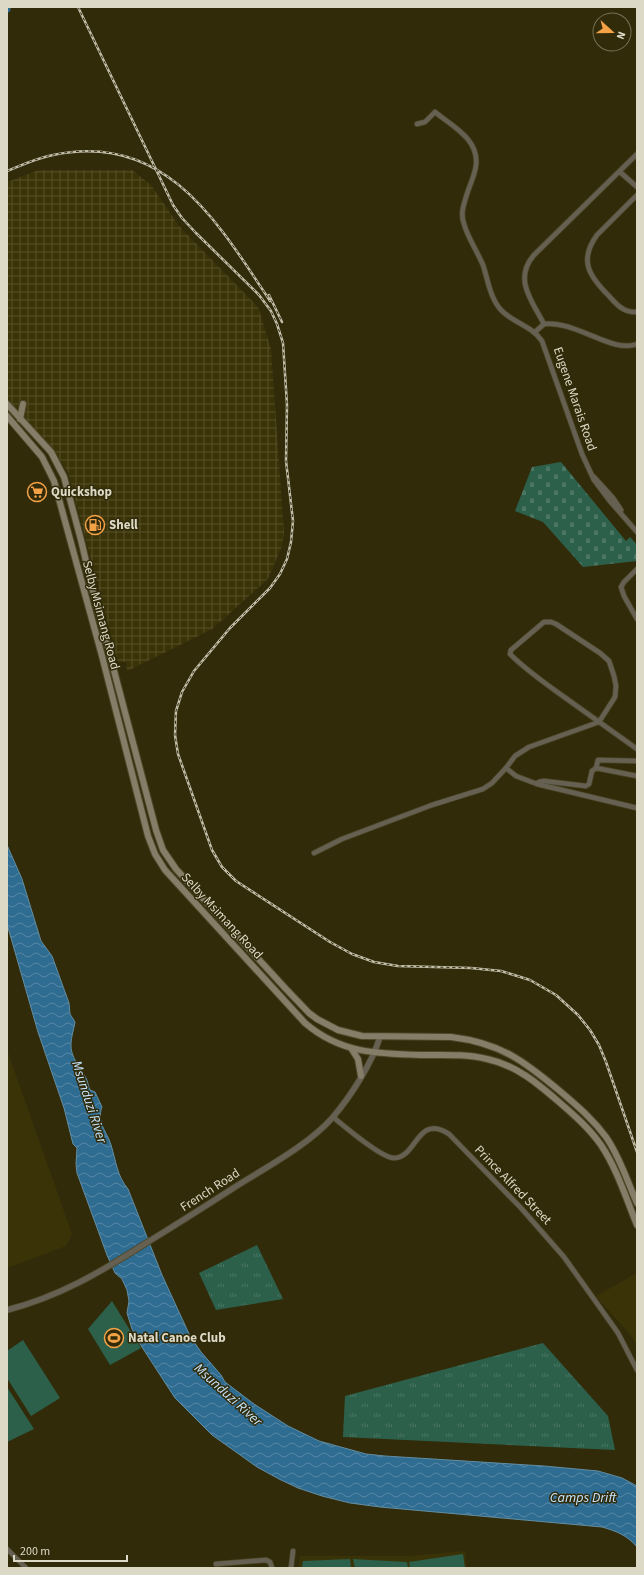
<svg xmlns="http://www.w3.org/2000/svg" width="644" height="1575" viewBox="0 0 644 1575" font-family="'Source Sans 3',sans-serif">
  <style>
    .built { fill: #3b3308 }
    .industrial { fill: url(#industrial-grid) }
    .grass { fill: url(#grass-tufts) }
    .cemetery { fill: url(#cemetery-stones) }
    .garden { fill: #2c604b }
    .water { fill: url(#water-waves); stroke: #638da1 }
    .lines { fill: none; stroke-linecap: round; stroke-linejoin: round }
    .river { stroke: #2f6c91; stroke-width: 7 }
    .minor-casing { stroke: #4d4728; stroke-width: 6 }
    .tertiary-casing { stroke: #4d4728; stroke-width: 7 }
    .secondary-casing { stroke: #4d4728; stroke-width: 8 }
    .minor { stroke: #656052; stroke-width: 4.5 }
    .tertiary { stroke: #656052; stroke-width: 5.5 }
    .secondary { stroke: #857d67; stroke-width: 6 }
    .rail-casing { stroke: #c2beaa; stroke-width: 2.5 }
    .rail { stroke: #312b0a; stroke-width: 1; stroke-dasharray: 3; stroke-linecap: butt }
    .labels { text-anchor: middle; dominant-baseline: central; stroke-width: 3; stroke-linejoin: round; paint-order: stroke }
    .street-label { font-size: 13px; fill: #ddd9c7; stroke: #312b0a }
    .poi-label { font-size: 13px; font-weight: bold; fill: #ddd9c7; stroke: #312b0a; text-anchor: start }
    .water-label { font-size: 14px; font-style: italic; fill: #c6e6fd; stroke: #312b0a }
  </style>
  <defs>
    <pattern id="industrial-grid" width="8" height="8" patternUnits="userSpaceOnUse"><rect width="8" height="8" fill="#3b3308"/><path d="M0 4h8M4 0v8" fill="none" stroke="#57502a"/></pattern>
    <pattern id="grass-tufts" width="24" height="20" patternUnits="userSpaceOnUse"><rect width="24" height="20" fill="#2c604b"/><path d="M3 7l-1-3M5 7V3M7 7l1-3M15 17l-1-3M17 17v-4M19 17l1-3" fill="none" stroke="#4a7663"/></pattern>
    <pattern id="cemetery-stones" width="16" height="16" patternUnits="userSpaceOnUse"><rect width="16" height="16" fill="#2c604b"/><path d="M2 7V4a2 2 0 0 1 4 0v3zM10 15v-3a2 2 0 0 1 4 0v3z" fill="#4a7663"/></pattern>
    <pattern id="water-waves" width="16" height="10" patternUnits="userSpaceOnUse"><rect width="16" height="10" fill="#2f6c91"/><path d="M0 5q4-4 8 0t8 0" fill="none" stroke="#5787a4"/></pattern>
  </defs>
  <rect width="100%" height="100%" fill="#312b0a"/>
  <g class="built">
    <path d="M 7,1050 L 72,1234 L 66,1246 L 7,1268 Z"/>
    <path d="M 637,1273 L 637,1347 L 633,1338 L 596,1296 Z"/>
    <path d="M 465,1551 L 467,1568 L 298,1568 L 300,1556 L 409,1556 Z"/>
  </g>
  <path class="industrial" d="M 39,170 L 132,170 L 151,185 L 179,226 L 258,307 L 271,349 L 284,533 L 282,546 L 268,579 L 212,629 L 127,671 L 126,662 L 118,662 L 68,472 L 45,439 L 7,403 L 7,182 Z"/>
  <g class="grass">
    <path d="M 257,1245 L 283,1299 L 216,1310 L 199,1273 Z"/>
    <path d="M 543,1343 L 608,1416 L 615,1450 L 343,1437 L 345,1396 Z"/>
  </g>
  <path class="cemetery" d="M 561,462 L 626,541 L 630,537 L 637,545 L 637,561 L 583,567 L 543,522 L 515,511 L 532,467 Z"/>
  <g class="garden">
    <path d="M 112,1301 L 141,1348 L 110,1365 L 88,1329 Z"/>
    <path d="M 23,1340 L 60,1398 L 31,1416 L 7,1378 L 7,1351 Z"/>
    <path d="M 7,1387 L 34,1429 L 7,1442 Z"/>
    <path d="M 463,1554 L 465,1568 L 410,1568 L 409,1562 Z"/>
    <path d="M 350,1559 L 351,1568 L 302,1568 L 303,1561 Z"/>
    <path d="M 353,1559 L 407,1562 L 408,1568 L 355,1568 Z"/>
  </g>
  <path class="water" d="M 7,845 L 22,879 L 41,941 L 52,956 L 69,1003 L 70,1014 L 75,1022 C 74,1029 71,1037 71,1044 C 70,1056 80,1068 86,1078 C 88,1082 88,1086 90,1090 L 95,1092 L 102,1107 C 96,1123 107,1131 111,1145 C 116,1161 117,1176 128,1189 L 162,1275 L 190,1336 L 201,1352 L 221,1375 L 225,1382 L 254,1404 L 288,1426 L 319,1441 L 366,1454 L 385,1456 L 544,1466 L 598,1471 L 622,1478 L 637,1486 L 637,1547 C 627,1535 616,1531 602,1527 L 380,1507 L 350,1503 L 322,1496 L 298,1488 L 279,1479 L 257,1467 L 212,1435 L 175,1398 L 140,1344 L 132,1329 L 127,1313 L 129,1301 L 127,1290 L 122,1279 L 115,1273 L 107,1255 L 77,1173 L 76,1164 L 77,1148 L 73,1144 L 64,1108 L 38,1032 L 7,924 Z"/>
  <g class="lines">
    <path class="river" d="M 7,9 L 7,7"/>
    <defs>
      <g id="minor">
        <path d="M 417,124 L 425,122 L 435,112 C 452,126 479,139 476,165 C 475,175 470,184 467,194 C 464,204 460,213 464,224 C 468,238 477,251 483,265 C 488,280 490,298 501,310 C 513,323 531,325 542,341 L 582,454 L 594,480 L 609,500 L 637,532"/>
        <path d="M 620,172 L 637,187"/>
        <path d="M 637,195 L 597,235 C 578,261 590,277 609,296 C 617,305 624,313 637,312"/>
        <path d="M 544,324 C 532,301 513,279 534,255 L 637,154"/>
        <path d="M 535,332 L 544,324 C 576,320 612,354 637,344"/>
        <path d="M 594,477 L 613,498 L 621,510"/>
        <path d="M 637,569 L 624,582 L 621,587 L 624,596 L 637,619"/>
        <path d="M 637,749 C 616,734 595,719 574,704 C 552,688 529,673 510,654 L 511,650 L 544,622 L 551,622 L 556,624 L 600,653 L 609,661 L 614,676 L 616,686 L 615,697 L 599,722 L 529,747 L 515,756 L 506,768 L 516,776 L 537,784 L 539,782 L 544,781 L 586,786 L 589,784 L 592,771 L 596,768 L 637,776"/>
        <path d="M 596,768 L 598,760 L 637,761"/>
        <path d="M 537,784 L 637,808"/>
        <path d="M 314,853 L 342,839 L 432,805 L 483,789 L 492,783 L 506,768"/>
        <path d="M 333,1117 C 344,1126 381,1158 394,1158 C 417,1158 417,1113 449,1134 L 521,1208 L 564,1257 L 618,1333 L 637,1370"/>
        <path d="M 7,1549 L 26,1568"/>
        <path d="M 216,1564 L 266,1560 L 270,1562 L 272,1568"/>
        <path d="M 291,1568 L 293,1551"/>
      </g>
      <path id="tertiary" d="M 7,1310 C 58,1297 99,1273 143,1245 C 174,1226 204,1207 235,1187 C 265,1168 310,1144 333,1117 C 351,1096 372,1063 380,1037"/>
      <g id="secondary">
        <path d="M 7,404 L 51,452 L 64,477 L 81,540 L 92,587 L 156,830 L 163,850 L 176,869 L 286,989 L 309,1013 L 317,1019 L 338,1030 L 362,1036 L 451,1037 C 501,1043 524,1061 561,1092 C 577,1106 593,1119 606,1137 C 620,1157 627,1181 637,1203"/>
        <path d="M 7,416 L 42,457 L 54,481 L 102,656 L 148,836 L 155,854 L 165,870 L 305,1023 C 341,1054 379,1054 424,1055 C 445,1055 466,1054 487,1059 C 516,1065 537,1083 559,1102 C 574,1115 589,1128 601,1145 C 617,1169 626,1198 637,1225"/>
        <path d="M 20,419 L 23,404"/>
        <path d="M 351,1048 L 358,1059 L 361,1076"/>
      </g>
    </defs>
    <use href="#minor" class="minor-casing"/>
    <use href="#tertiary" class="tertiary-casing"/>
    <use href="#secondary" class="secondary-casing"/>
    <use href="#minor" class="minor"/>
    <use href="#tertiary" class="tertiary"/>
    <use href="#secondary" class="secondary"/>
    <defs>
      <g id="rail">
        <path d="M 78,7 L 173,205 L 182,218 L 196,233 L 259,295 L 271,311 L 277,324 L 283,343 L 287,405 L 286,461 L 293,521 L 291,542 L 287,559 L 280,574 L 270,588 L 230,628 L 194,671 L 182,692 L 176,711 L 175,735 L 178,754 L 212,850 L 222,867 L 236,881 L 330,942 L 352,954 L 374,962 L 398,966 L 471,968 L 501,971 L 530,980 L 556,995 L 578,1015 L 590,1030 L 599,1045 L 606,1062 L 637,1152"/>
        <path d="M 7,171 C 22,165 37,158 53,155 C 165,131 218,222 270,301"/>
        <path d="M 269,295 L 282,322"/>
      </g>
    </defs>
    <use href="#rail" class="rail-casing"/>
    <use href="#rail" class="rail"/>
  </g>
  <defs>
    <symbol id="supermarket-ring" viewBox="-11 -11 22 22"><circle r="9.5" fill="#312b0a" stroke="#f5a246" stroke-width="1.5"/><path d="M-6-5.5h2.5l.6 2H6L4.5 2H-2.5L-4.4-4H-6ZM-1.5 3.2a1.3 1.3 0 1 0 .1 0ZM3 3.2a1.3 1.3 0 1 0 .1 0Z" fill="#f5a246"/></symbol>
    <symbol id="fuel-ring" viewBox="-11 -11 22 22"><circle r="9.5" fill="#312b0a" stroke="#f5a246" stroke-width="1.5"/><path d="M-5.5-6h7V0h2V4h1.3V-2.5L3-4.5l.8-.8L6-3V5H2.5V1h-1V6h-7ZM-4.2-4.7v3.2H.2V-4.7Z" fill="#f5a246"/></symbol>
    <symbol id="stadium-ring" viewBox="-11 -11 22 22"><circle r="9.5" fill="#312b0a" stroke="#f5a246" stroke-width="1.5"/><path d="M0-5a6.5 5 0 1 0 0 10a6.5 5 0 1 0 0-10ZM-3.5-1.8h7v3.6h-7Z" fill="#f5a246"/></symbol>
  </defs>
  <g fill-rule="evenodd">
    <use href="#supermarket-ring" x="26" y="481" width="22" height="22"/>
    <use href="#fuel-ring" x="84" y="514" width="22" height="22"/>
    <use href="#stadium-ring" x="103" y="1327" width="22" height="22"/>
  </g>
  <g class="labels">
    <g class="street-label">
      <text transform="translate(575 399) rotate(71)">Eugene Marais Road</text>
      <text transform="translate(101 615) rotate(75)">Selby Msimang Road</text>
      <text transform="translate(222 916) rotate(47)">Selby Msimang Road</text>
      <text transform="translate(513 1185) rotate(46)">Prince Alfred Street</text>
      <text transform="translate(210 1190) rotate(-33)">French Road</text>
    </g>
    <g class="poi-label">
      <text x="51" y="492">Quickshop</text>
      <text x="109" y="525">Shell</text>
      <text x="128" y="1338">Natal Canoe Club</text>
    </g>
    <g class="water-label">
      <text transform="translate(89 1102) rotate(72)">Msunduzi River</text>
      <text transform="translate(228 1395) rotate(42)">Msunduzi River</text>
      <text x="583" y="1498">Camps Drift</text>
    </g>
  </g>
  <rect width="644" height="1575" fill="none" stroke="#ddd9c7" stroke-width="16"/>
  <g transform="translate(612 32) rotate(111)"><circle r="19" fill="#312b0a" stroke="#767156"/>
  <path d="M0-3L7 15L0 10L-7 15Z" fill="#f5a246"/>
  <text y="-6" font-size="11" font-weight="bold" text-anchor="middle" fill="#ddd9c7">N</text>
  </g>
  <path d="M14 1555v6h113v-6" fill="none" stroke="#ddd9c7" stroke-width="2"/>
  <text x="20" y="1555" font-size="12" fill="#ddd9c7" stroke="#312b0a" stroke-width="3" paint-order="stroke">200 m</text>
</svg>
